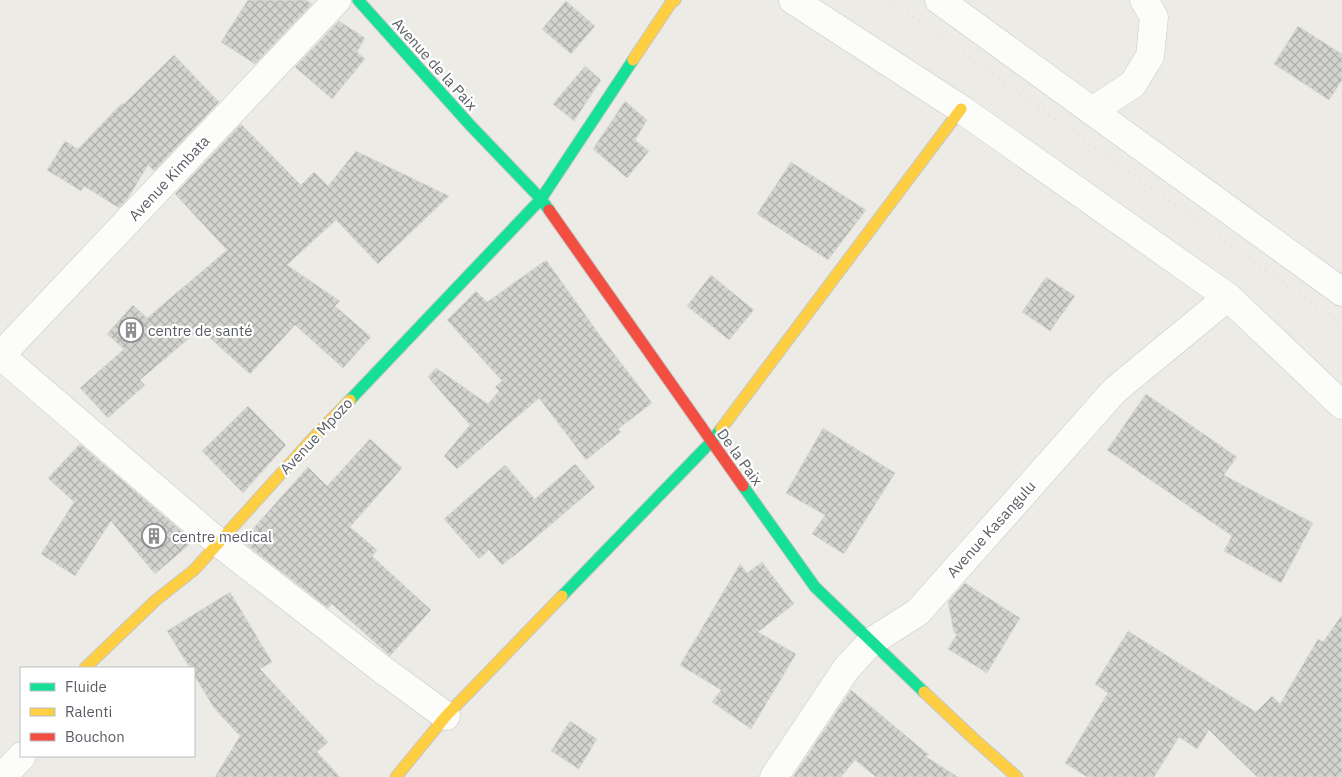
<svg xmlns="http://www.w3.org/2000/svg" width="1342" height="777" viewBox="0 0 1342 777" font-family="'IBM Plex Sans',sans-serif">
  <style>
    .building { fill: url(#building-cross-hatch); stroke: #dbd9d4 }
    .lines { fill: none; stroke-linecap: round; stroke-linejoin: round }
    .street-casing { stroke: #c8c9c7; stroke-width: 29 }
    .fast-casing { stroke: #c7c7c6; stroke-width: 13 }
    .slow-casing { stroke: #c7c7c6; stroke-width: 13 }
    .jam-casing { stroke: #c7c7c6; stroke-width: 13 }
    .street { stroke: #fcfcfb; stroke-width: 28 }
    .fast { stroke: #16e098; stroke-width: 11 }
    .slow { stroke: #ffcf43; stroke-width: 11 }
    .jam { stroke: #f24e42; stroke-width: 11 }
    .rail { stroke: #e4e3e2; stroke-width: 4; stroke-dasharray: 1 6; stroke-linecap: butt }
    .labels { text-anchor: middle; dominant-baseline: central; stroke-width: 4.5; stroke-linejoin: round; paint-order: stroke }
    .street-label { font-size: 15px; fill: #5a5e64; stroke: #fff }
    .poi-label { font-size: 15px; fill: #5a5e64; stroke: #fff; text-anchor: start }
  </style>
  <defs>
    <pattern id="building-cross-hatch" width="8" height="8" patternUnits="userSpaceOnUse" patternTransform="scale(1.25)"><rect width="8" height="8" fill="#d3d3cf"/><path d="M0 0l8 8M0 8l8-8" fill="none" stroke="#aeaeac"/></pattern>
  </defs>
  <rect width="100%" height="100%" fill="#ecebe5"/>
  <g class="building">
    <path d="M 248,0 L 306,0 L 312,4 L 255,64 L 221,42 Z"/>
    <path d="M 566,1 L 595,26 L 571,54 L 542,29 Z"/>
    <path d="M 339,21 L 365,38 L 357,52 L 365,59 L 332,99 L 295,67 Z"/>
    <path d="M 1298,26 L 1342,54 L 1342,80 L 1329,100 L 1274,64 Z"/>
    <path d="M 174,55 L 219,102 L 154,171 L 148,165 L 128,198 L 119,208 L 84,186 L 81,191 L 47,170 L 65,141 L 78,149 L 122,103 L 124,104 Z"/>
    <path d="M 585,66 L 601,80 L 574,121 L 553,104 Z"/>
    <path d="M 625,101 L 647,120 L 635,140 L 649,151 L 627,178 L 593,149 Z"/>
    <path d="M 241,124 L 301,185 L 314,172 L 328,186 L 356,151 L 449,196 L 378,264 L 336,220 L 287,265 L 340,301 L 335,306 L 371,337 L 343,368 L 295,325 L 250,374 L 200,329 L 140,380 L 145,385 L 108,418 L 80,388 L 124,349 L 107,334 L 133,305 L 147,318 L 227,250 L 175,194 Z"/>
    <path d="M 791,162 L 866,210 L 828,260 L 757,214 Z"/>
    <path d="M 546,260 L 604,341 L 652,403 L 618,429 L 621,432 L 586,460 L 539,398 L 457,469 L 444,456 L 470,425 L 428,377 L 436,368 L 488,404 L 499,391 L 495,387 L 502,381 L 447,320 L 476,291 L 487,302 Z"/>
    <path d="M 711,275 L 754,310 L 729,340 L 687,306 Z"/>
    <path d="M 1046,277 L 1075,296 L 1050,331 L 1022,312 Z"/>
    <path d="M 1146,394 L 1237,457 L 1224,475 L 1313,523 L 1281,583 L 1224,551 L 1232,536 L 1107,450 Z"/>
    <path d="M 248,406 L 286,445 L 243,493 L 202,451 Z"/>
    <path d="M 823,428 L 895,473 L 844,554 L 812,534 L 825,515 L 786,493 Z"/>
    <path d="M 370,439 L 402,468 L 350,527 L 377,550 L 372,556 L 431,610 L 390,656 L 332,604 L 328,608 L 242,541 L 308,467 L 327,486 Z"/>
    <path d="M 80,444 L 179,529 L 191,543 L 155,574 L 111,521 L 75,576 L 41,554 L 74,502 L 48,478 Z"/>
    <path d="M 575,464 L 595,487 L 513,557 L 512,557 L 502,565 L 489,550 L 479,559 L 444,519 L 505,465 L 535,499 Z"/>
    <path d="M 762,562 L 794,604 L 758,632 L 796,654 L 751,729 L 712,702 L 721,690 L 680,665 L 740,564 L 747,573 Z"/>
    <path d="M 965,583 L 1020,618 L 987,673 L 948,649 L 957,634 L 954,633 L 948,602 Z"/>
    <path d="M 230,592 L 272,662 L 260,669 L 328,742 L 317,752 L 340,777 L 215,777 L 240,736 L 214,708 L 194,675 L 194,668 L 190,668 L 167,631 Z"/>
    <path d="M 1342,615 L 1342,777 L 1257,777 L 1209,730 L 1197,749 L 1179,737 L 1154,777 L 1087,777 L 1065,763 L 1108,693 L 1095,684 L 1128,631 L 1256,712 L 1272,696 L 1280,704 L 1318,639 L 1323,642 Z"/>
    <path d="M 851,690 L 929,755 L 925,756 L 958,777 L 876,777 L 855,760 L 841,777 L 793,777 Z"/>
    <path d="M 570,721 L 597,739 L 579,769 L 551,751 Z"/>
  </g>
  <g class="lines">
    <defs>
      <g id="street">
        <path d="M 793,0 L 961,109 L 1228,297 L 1342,405"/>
        <path d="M 939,0 L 1342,292"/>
        <path d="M 1092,111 L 1133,84 L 1150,56 L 1154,17 L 1144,0"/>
        <path d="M 0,355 L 219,543 L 379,667 L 446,716"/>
        <path d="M 0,356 L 337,0"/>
        <path d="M 2,777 L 22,756"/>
        <path d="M 774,777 L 846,669 L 871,642 L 918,612 L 1115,390 L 1228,297"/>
      </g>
      <g id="fast">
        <path d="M 358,0 L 470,125 L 541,199 L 549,210"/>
        <path d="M 350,400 L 541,199 L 633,60"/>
        <path d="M 743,486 L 815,587 L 924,692"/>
        <path d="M 562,596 L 711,442 L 721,429"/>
      </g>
      <g id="slow">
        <path d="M 633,60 L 671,3 L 675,0"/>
        <path d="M 721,429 L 961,109"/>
        <path d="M 85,668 L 156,600 L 194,570 L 314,437 L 350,400"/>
        <path d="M 924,692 L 974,739 L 1017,777"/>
        <path d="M 396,777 L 446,716 L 562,596"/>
      </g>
      <path id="jam" d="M 549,210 L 743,486"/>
    </defs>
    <use href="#street" class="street-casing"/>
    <use href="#fast" class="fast-casing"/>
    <use href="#slow" class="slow-casing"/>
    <use href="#jam" class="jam-casing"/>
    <use href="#street" class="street"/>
    <use href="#fast" class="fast"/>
    <use href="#slow" class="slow"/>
    <use href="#jam" class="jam"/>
    <path class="rail" d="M 890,0 L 1342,325"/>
  </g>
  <defs>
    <symbol id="building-ring" viewBox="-11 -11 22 22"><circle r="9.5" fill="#fff" stroke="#8d8f91" stroke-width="1.5"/><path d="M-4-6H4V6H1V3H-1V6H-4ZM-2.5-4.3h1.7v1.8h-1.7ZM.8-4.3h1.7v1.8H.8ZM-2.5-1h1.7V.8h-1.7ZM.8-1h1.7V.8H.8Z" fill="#8d8f91"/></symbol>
  </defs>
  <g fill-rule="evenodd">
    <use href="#building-ring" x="117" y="316" width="28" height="28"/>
    <use href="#building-ring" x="140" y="522" width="28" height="28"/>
  </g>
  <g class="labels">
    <g class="street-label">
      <text transform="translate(435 64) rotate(48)">Avenue de la Paix</text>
      <text transform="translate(169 178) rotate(-47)">Avenue Kimbata</text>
      <text transform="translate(316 436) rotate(-47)">Avenue Mpozo</text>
      <text transform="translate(740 457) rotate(54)">De la Paix</text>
      <text transform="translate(991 529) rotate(-48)">Avenue Kasangulu</text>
    </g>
    <g class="poi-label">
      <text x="148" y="330">centre de santé</text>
      <text x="172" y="536">centre medical</text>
    </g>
  </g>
  <rect x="20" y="667" width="175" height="90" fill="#ffffff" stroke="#bdbfc1"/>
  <rect x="30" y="683" width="25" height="8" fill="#16e098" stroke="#bdbfc1"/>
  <text x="65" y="692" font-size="15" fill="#5a5e64">Fluide</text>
  <rect x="30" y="708" width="25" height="8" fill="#ffcf43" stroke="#bdbfc1"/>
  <text x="65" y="717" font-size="15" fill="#5a5e64">Ralenti</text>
  <rect x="30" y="733" width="25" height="8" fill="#f24e42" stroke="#bdbfc1"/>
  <text x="65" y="742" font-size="15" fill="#5a5e64">Bouchon</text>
</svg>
